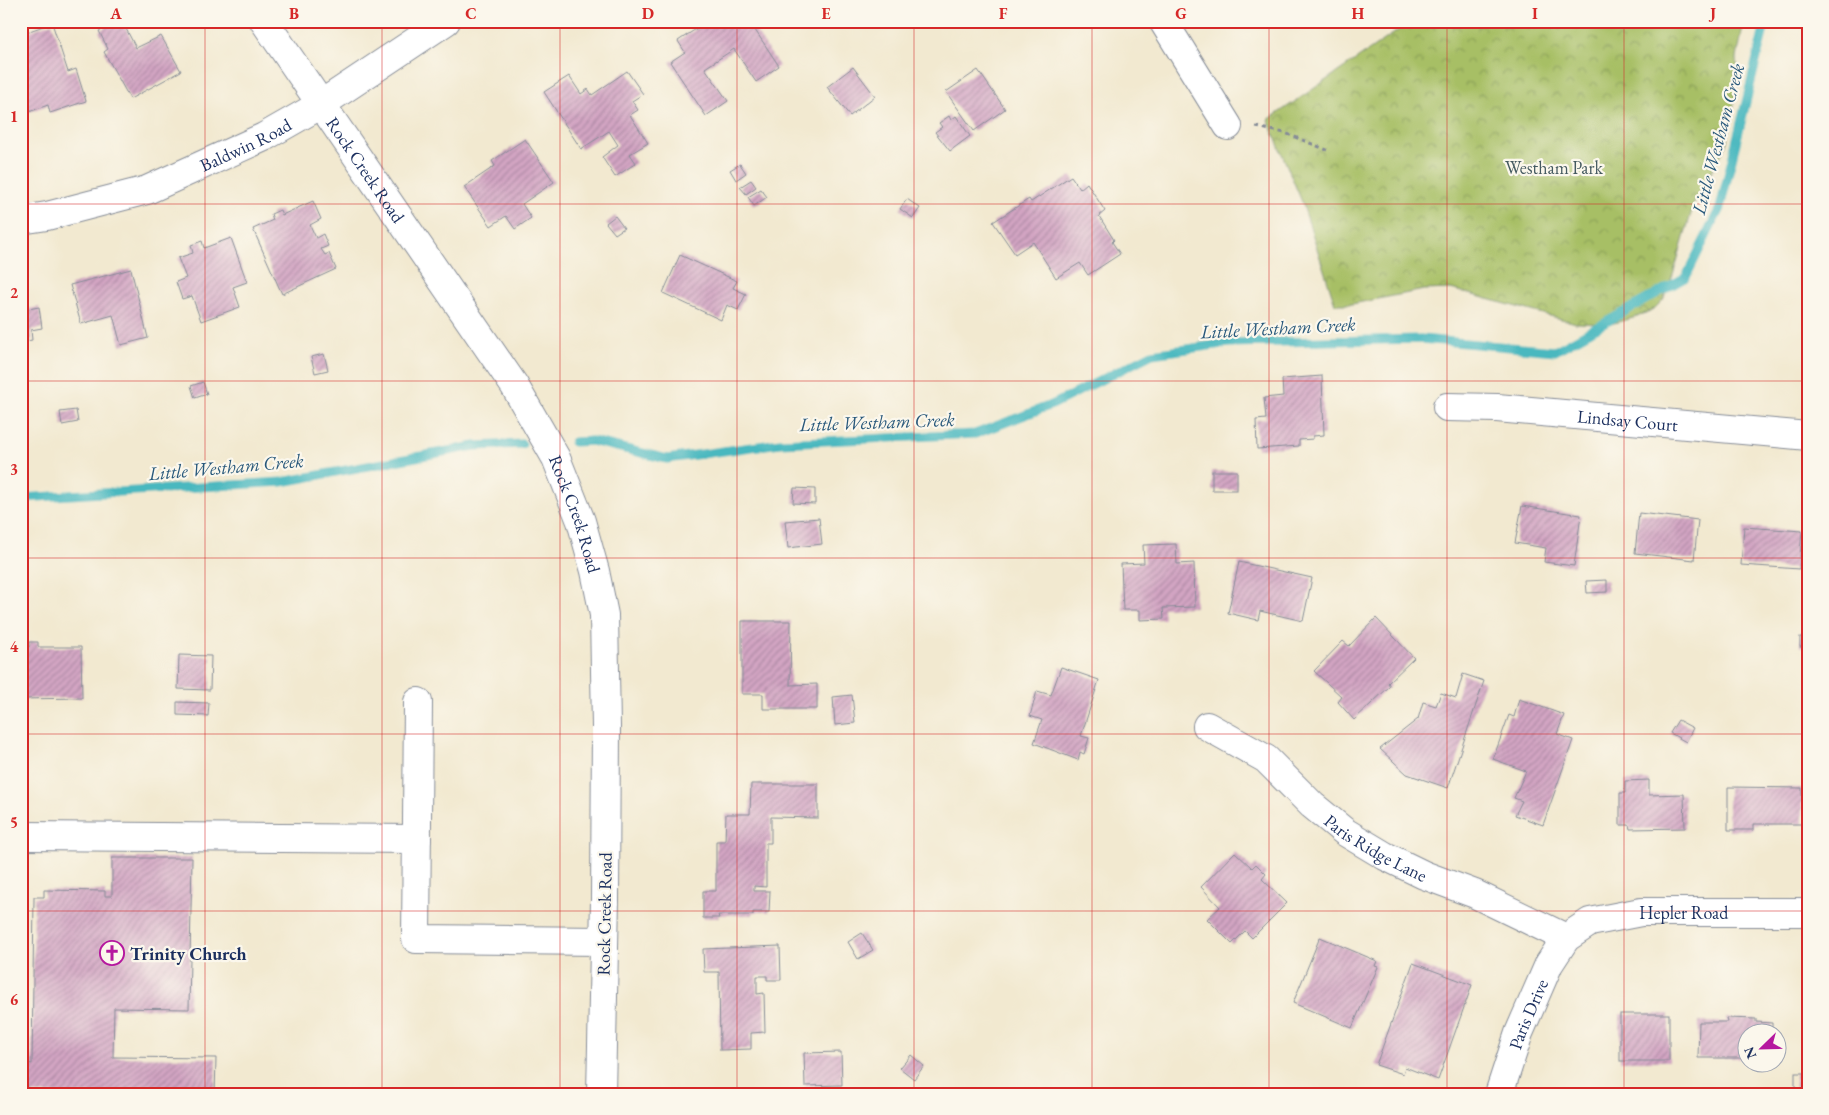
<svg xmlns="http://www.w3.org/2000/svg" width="1829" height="1115" viewBox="0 0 1829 1115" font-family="'EB Garamond',serif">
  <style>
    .park { fill: url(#park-crowns); stroke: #617762 }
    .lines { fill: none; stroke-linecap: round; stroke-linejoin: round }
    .stream { stroke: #48b8bf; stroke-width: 9 }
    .building { fill: url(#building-hatch) }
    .minor-casing { stroke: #868c97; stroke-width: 30 }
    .path { stroke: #868c97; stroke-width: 3; stroke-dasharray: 4 4; stroke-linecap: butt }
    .minor { stroke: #fff; stroke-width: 28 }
    .grid { fill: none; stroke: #d62828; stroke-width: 1; stroke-opacity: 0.55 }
    .labels { text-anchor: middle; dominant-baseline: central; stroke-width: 4.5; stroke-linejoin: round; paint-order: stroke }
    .street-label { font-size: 18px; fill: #1b2f5e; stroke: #fbf7ec }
    .park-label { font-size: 18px; fill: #455a60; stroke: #fbf7ec }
    .poi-label { font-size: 18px; font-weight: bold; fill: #1b2f5e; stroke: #fbf7ec; text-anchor: start }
    .water-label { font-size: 19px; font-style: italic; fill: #28587b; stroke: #fbf7ec }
    .neatline { fill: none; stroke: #d62828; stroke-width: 2 }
    .grid-label { font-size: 16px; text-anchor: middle; font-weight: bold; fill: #d62828 }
  </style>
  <defs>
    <pattern id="park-crowns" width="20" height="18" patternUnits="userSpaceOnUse" patternTransform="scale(1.25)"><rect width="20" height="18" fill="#a7bf65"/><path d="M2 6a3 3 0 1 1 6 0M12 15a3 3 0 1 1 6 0" fill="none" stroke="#879c56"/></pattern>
    <pattern id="building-hatch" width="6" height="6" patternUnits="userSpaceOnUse" patternTransform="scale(1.25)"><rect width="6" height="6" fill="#d3a5c3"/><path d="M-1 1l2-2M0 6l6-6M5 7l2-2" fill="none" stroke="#aa87a2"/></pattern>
  </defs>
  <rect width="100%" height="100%" fill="#fbf7ec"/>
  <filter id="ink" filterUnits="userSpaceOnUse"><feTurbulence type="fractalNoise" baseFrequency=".02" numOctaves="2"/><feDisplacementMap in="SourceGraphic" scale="10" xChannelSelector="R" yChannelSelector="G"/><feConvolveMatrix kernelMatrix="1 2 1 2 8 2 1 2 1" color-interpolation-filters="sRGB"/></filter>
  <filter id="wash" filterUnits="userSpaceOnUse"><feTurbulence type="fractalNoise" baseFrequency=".0096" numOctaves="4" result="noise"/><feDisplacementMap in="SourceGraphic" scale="20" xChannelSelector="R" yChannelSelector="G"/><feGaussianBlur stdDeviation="1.12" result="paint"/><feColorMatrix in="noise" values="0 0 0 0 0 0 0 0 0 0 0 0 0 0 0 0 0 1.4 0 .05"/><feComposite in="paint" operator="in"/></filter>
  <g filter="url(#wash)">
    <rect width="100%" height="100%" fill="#f2e9d0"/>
    <path class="park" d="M 1412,21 L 1747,21 L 1743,27 L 1737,58 L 1738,81 L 1726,146 L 1695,200 L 1673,275 L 1663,300 L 1654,309 L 1637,317 L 1610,324 L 1576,323 L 1451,289 L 1424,290 L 1352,304 L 1335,304 L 1302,202 L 1268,120 Z"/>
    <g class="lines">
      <g class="stream">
        <path d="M 574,442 L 592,441 L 667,459 L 780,443 L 975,434 L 1054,404 L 1152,354 L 1229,343 L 1421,339 L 1555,351 L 1686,277 L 1720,208 L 1766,21"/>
        <path d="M 21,498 L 282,482 L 475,446 L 522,444"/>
      </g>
    </g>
    <g id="blocks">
      <g class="building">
        <path d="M 116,21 L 122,21 L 136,48 L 161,36 L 181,71 L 130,99 L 104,52 L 108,49 L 99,31 Z"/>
        <path d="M 708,21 L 749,21 L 779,66 L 756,82 L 734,49 L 705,68 L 728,101 L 706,116 L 670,62 L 685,52 L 678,41 Z"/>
        <path d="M 52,23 L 68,72 L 76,69 L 86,101 L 50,113 L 48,105 L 26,113 L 21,96 L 21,34 Z"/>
        <path d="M 853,67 L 875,96 L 850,116 L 827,87 Z"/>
        <path d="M 978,70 L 1005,109 L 974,131 L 946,92 Z"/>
        <path d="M 627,71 L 643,94 L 632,101 L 638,110 L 630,115 L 648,143 L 630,154 L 636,163 L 615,177 L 602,157 L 618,145 L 609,131 L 581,149 L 544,92 L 569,76 L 581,94 L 588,89 L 592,95 Z"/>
        <path d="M 949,116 L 951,120 L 956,116 L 970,136 L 950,151 L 935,132 L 942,127 L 939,123 Z"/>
        <path d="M 525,139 L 554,182 L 522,204 L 531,218 L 515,229 L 506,216 L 491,226 L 464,187 L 495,166 L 492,161 Z"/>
        <path d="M 740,164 L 746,173 L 736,180 L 730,170 Z"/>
        <path d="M 1071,176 L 1080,189 L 1087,183 L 1105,211 L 1099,216 L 1114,240 L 1112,242 L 1120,254 L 1088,275 L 1080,263 L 1056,278 L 1033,242 L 1015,254 L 993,222 L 1029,199 L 1031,202 Z"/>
        <path d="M 751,180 L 756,187 L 746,194 L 740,187 Z"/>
        <path d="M 761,189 L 767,197 L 754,206 L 748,197 Z"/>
        <path d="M 907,199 L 920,208 L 913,218 L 900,209 Z"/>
        <path d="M 313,201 L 321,219 L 310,225 L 316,238 L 323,234 L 328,246 L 321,249 L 325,255 L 329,253 L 336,269 L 282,294 L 253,229 L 273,220 L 271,214 L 280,210 L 282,215 Z"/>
        <path d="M 615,216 L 624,228 L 615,234 L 606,223 Z"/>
        <path d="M 231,238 L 247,282 L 233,287 L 240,307 L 201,321 L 192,296 L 182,299 L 176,282 L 186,278 L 178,258 L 193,253 L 191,245 L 202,241 L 204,248 Z"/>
        <path d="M 680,255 L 737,281 L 733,288 L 746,294 L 738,310 L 727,305 L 721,320 L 663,293 Z"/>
        <path d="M 131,269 L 148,338 L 121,345 L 113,315 L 81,324 L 70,285 Z"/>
        <path d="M 27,305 L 28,309 L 39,307 L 42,328 L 31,330 L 32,340 L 21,342 L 21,306 Z"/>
        <path d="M 324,354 L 328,370 L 315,373 L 311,357 Z"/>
        <path d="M 1322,376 L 1324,435 L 1313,436 L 1313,439 L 1299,440 L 1299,446 L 1257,449 L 1256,420 L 1266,419 L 1264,398 L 1283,396 L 1282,379 Z"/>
        <path d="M 203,382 L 207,394 L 195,398 L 191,386 Z"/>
        <path d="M 76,410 L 78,422 L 62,425 L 60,412 Z"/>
        <rect x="1212" y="471" width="25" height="19"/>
        <path d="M 794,488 L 815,489 L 815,504 L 793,503 Z"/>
        <path d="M 1522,506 L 1581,515 L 1574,566 L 1544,562 L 1546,548 L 1515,543 Z"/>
        <path d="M 1639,513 L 1698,520 L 1694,560 L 1635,553 Z"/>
        <path d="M 819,518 L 822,544 L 788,548 L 785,521 Z"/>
        <path d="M 1744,527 L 1802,531 L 1799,569 L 1741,565 Z"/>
        <path d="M 1176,544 L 1177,564 L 1194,563 L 1195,607 L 1163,608 L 1164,619 L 1140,620 L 1140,610 L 1123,610 L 1121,564 L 1144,563 L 1143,545 Z"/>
        <path d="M 1239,562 L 1312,578 L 1303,621 L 1260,611 L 1258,620 L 1228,613 Z"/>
        <path d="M 1607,580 L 1607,592 L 1587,593 L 1586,581 Z"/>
        <path d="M 1376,618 L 1414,658 L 1388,683 L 1390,686 L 1354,720 L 1338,702 L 1342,697 L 1314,671 L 1343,641 L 1349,646 Z"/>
        <path d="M 742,621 L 791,621 L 790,685 L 817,684 L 817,709 L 763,709 L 763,694 L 742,694 Z"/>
        <rect x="1800" y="637" width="8" height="10"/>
        <path d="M 29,642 L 38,642 L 38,647 L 81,647 L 82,698 L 21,699 L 21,647 L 29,647 Z"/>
        <path d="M 179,655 L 211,656 L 210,690 L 178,689 Z"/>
        <path d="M 1061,667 L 1099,680 L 1081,736 L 1089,738 L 1084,754 L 1080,752 L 1078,760 L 1034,743 L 1042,720 L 1030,716 L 1037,691 L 1051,695 Z"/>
        <path d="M 1463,674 L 1484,681 L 1448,788 L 1407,774 L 1380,749 L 1418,719 L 1423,702 L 1436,706 L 1441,693 L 1456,698 Z"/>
        <path d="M 852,695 L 855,723 L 835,725 L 833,697 Z"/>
        <path d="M 1519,699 L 1564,715 L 1557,734 L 1573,740 L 1543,825 L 1515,815 L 1522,801 L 1514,798 L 1526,771 L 1493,759 L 1509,715 L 1514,717 Z"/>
        <path d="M 177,702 L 209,703 L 208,716 L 177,715 Z"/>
        <path d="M 1678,720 L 1693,728 L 1686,742 L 1670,733 Z"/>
        <path d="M 1649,780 L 1649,795 L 1684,794 L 1685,828 L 1630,829 L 1629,825 L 1620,825 L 1620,793 L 1625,793 L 1625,781 Z"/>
        <path d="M 751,784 L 818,784 L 818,818 L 771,817 L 771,843 L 766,843 L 766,887 L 754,886 L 754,891 L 770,891 L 769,912 L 753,912 L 753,915 L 718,915 L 719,918 L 703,918 L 703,891 L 716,891 L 716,841 L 725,841 L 726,814 L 750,814 Z"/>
        <path d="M 1728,787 L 1802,788 L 1802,824 L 1753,824 L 1753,830 L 1728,830 Z"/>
        <path d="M 1235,852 L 1252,868 L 1256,864 L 1266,874 L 1262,879 L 1287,903 L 1252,938 L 1245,931 L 1232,944 L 1207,919 L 1220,907 L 1201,887 Z"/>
        <path d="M 112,858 L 192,858 L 189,1009 L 114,1008 L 113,1057 L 216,1058 L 215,1094 L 27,1094 L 27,1063 L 32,1064 L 34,897 L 44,897 L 44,890 L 105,891 L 105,896 L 112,896 Z"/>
        <path d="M 862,933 L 873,950 L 858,959 L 848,942 Z"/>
        <path d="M 1320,937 L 1377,961 L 1375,966 L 1378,967 L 1352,1028 L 1293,1003 Z"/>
        <path d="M 780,946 L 781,980 L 767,980 L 767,976 L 757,976 L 757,994 L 764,993 L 765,1032 L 751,1033 L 751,1049 L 720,1050 L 719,972 L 704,972 L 703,949 Z"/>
        <path d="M 1413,963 L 1472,985 L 1438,1080 L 1405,1067 L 1403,1074 L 1376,1065 Z"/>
        <rect x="1620" y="1014" width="49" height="47"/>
        <path d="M 1726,1018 L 1756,1019 L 1756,1022 L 1772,1023 L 1772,1032 L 1746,1032 L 1746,1058 L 1698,1058 L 1699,1022 L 1727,1022 Z"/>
        <path d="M 841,1052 L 842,1085 L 805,1086 L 804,1053 Z"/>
        <path d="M 911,1055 L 924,1066 L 914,1079 L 900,1068 Z"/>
        <rect x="1795" y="1073" width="13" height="18"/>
      </g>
    </g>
  </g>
  <g filter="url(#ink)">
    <use href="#blocks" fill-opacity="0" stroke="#868c97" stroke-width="1"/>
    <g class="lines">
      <defs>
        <g id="minor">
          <path id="s1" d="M 264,21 L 514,385 L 556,458 L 581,521 L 595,571 L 604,615 L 606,727 L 605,899 L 601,1094"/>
          <path d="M 1163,21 L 1228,126"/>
          <path id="s2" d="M 21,220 L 47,216 L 147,190 L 264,137 L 320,105 L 446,21"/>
          <path id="s3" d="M 1447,407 L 1497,408 L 1808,436"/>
          <path d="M 418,702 L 416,939 L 604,941"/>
          <path id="s4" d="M 1207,726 L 1266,759 L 1312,805 L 1345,832 L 1385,856 L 1424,875 L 1475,894 L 1566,938"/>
          <path d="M 21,836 L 417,839"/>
          <path id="s5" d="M 1499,1094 L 1519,1033 L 1549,964 L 1566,938 L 1590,922 L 1641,912 L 1808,912"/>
        </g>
      </defs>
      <use href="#minor" class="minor-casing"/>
      <path class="path" d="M 1256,127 L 1285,133 L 1327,150"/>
      <use href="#minor" class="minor"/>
    </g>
  </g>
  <path class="grid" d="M 205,21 L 205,1094M 382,21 L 382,1094M 560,21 L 560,1094M 737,21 L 737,1094M 914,21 L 914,1094M 1092,21 L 1092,1094M 1269,21 L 1269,1094M 1447,21 L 1447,1094M 1624,21 L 1624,1094M 21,204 L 1808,204M 21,381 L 1808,381M 21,558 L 1808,558M 21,734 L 1808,734M 21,911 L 1808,911"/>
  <defs>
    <symbol id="church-ring" viewBox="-11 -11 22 22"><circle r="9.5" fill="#fbf7ec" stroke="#b5179e" stroke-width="1.5"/><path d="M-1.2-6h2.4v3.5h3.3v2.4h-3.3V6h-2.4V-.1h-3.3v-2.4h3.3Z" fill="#b5179e"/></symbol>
  </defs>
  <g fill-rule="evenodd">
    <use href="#church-ring" x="98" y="939" width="28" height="28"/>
  </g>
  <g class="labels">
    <g class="street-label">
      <text stroke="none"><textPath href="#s2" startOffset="238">Baldwin Road</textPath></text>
      <text stroke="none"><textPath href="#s1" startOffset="180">Rock Creek Road</textPath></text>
      <text stroke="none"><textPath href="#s3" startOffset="181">Lindsay Court</textPath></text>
      <text stroke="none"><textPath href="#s1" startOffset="585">Rock Creek Road</textPath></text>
      <text stroke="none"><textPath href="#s4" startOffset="210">Paris Ridge Lane</textPath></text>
      <text stroke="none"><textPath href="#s5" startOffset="294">Hepler Road</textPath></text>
      <text transform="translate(604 914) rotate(-89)">Rock Creek Road</text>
      <text stroke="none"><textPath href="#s5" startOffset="85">Paris Drive</textPath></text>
    </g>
    <g class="park-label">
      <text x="1554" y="167">Westham Park</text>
    </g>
    <g class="poi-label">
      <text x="130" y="953">Trinity Church</text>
    </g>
    <g class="water-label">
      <text transform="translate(1718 139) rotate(-75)">Little Westham Creek</text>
      <text transform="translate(1278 328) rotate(-3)">Little Westham Creek</text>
      <text transform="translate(877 422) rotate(-2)">Little Westham Creek</text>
      <text transform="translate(226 467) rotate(-5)">Little Westham Creek</text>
    </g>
  </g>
  <rect width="1829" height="1115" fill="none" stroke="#fbf7ec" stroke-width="55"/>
  <g transform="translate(1762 1048) rotate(247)"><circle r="24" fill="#fbf7ec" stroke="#a1a7b3"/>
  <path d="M0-4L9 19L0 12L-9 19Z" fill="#b5179e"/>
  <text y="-8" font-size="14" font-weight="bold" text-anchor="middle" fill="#1b2f5e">N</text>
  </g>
  <rect x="28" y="28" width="1774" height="1060" class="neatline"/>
  <g class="grid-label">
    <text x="116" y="19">A</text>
    <text x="294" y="19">B</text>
    <text x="471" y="19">C</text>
    <text x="648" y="19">D</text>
    <text x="826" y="19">E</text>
    <text x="1003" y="19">F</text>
    <text x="1181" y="19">G</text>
    <text x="1358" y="19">H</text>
    <text x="1535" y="19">I</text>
    <text x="1713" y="19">J</text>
    <text x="14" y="122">1</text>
    <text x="14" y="298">2</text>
    <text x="14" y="475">3</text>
    <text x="14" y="652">4</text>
    <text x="14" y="828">5</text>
    <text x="14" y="1005">6</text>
  </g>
</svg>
